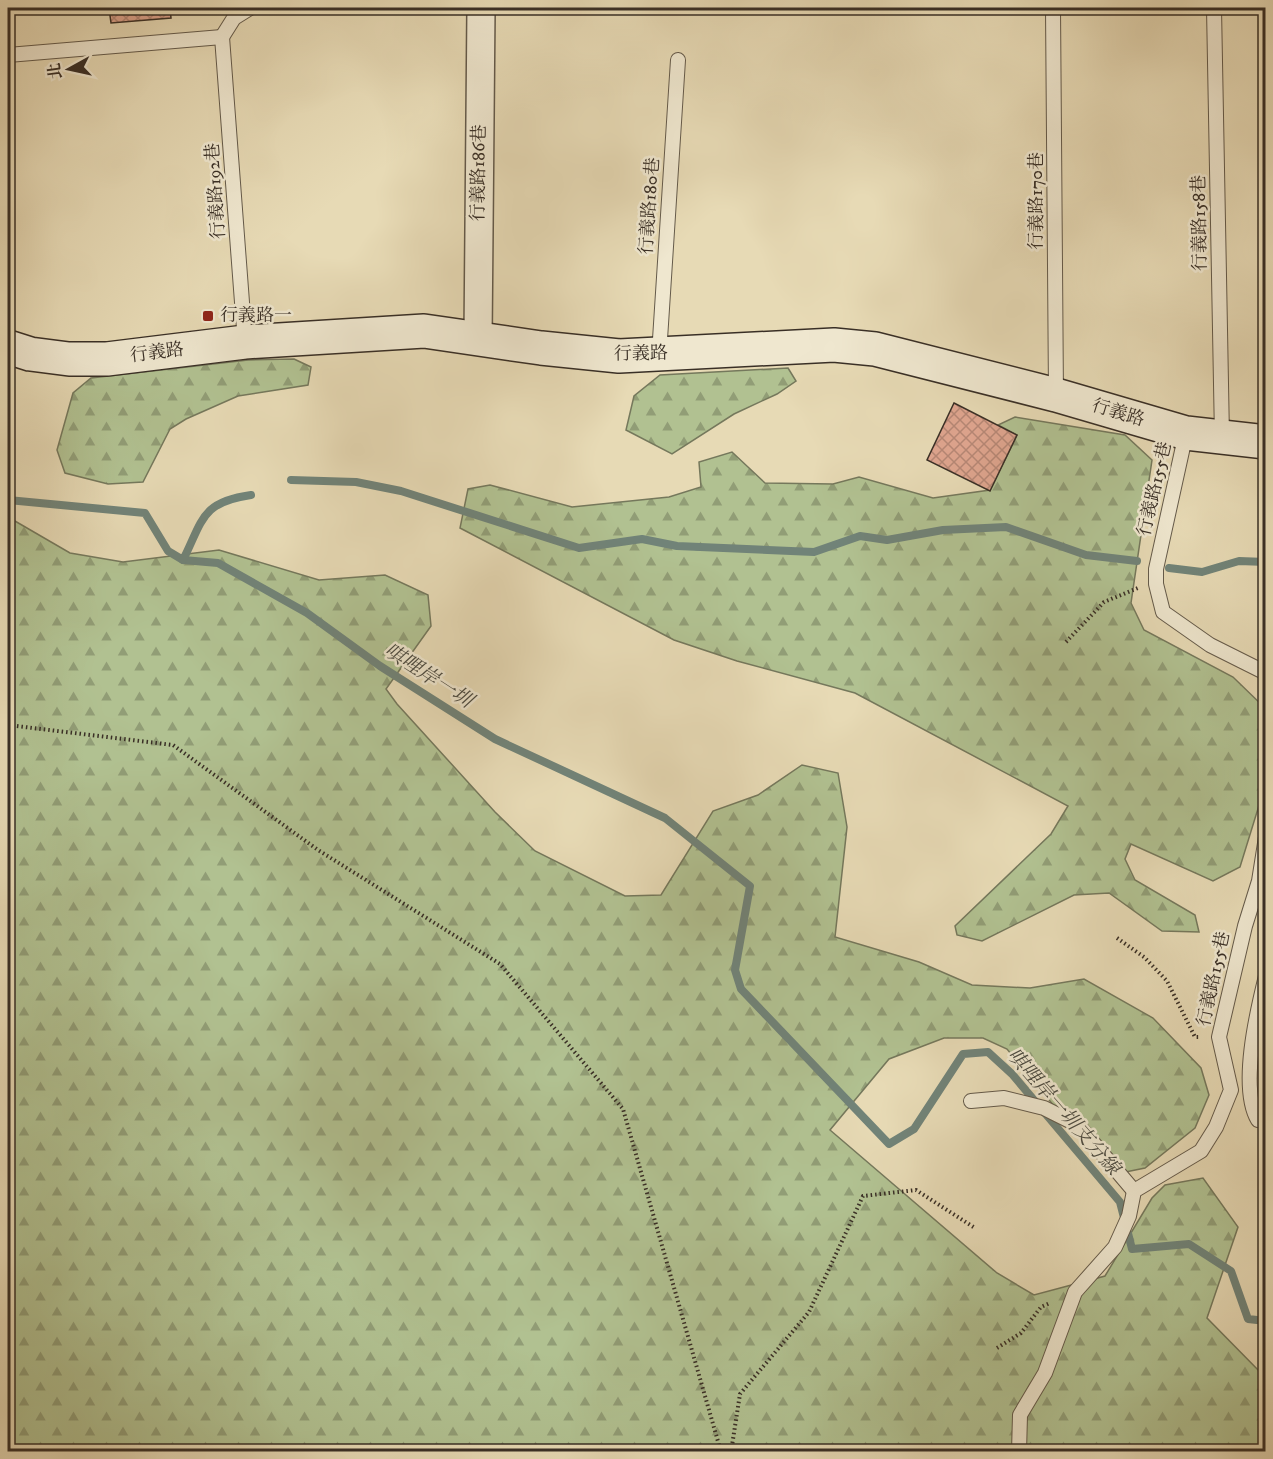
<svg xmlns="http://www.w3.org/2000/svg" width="1273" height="1459" viewBox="0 0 1273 1459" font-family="'IM FELL DW Pica','Noto Serif TC',serif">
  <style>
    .forest { fill: url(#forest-firs); stroke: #75785c; stroke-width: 1.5 }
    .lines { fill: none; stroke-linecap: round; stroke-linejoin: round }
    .stream { stroke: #718378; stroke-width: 8 }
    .building { fill: url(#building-cross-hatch); stroke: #392f26; stroke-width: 1.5 }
    .lane-casing { stroke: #645a4a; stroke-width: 16 }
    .street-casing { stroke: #645a4a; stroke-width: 30 }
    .secondary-casing { stroke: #392f26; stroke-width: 36 }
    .path { stroke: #392f26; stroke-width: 4; stroke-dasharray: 1.5 3; stroke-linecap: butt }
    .lane { stroke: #efe7cf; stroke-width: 14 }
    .street { stroke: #efe7cf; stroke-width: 27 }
    .secondary { stroke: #efe7cf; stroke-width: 33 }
    .poi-dot { fill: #8f2418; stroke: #efe7cf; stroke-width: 2 }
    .labels { text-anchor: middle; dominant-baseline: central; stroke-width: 5; stroke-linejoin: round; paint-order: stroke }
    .street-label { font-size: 18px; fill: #392f26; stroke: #efe7cf }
    .poi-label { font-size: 18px; fill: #392f26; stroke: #efe7cf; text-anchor: start }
    .water-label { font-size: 20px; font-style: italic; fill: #4c4b41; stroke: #efe7cf }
  </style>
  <defs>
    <pattern id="forest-firs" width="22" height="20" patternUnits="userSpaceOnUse" patternTransform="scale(1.5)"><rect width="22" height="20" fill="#b1c191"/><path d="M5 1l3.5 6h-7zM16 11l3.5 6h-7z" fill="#919d76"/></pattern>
    <pattern id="building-cross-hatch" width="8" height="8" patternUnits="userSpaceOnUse" patternTransform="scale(1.5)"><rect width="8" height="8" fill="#dfa58f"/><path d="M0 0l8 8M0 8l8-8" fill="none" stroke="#b68775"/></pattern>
  </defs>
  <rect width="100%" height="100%" fill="#e7dab5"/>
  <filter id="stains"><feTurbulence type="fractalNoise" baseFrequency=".00333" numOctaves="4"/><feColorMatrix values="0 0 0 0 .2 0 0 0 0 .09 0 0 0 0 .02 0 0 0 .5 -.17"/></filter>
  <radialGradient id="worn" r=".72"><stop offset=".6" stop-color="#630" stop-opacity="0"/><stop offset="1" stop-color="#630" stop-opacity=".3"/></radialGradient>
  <g class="forest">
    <path d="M 294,359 L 311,367 L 308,385 L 238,396 L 186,419 L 170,429 L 143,482 L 108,484 L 65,473 L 57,450 L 73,393 L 91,378 L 248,360 Z"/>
    <path d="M 788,368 L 796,381 L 777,394 L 734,414 L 672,454 L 626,430 L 634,396 L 660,375 Z"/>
    <path d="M 1015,417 L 1125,435 L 1152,460 L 1131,603 L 1144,630 L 1233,677 L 1265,708 L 1265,786 L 1240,867 L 1213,881 L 1131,844 L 1125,859 L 1135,880 L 1195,915 L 1199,932 L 1162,931 L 1109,893 L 1074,895 L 982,941 L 957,935 L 955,926 L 1051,834 L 1068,806 L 855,693 L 737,661 L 674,640 L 460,528 L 468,489 L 490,485 L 572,507 L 669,497 L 701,487 L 699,462 L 732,452 L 765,483 L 833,484 L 859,477 L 933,498 L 990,490 L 1017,435 L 998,425 Z"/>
    <path d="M 8,517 L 70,553 L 123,562 L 219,550 L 319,580 L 385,575 L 428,595 L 431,626 L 386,689 L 397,704 L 495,812 L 535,851 L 625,896 L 661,895 L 713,811 L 758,795 L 802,765 L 838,773 L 847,827 L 835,937 L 919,962 L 972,985 L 1030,988 L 1084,979 L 1153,1018 L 1201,1068 L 1209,1095 L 1195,1128 L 1145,1168 L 1111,1175 L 1007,1049 L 983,1038 L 944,1038 L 889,1059 L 830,1130 L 997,1273 L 1034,1295 L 1105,1276 L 1152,1198 L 1165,1185 L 1203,1178 L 1238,1227 L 1207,1318 L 1265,1377 L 1265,1451 L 8,1451 Z"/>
  </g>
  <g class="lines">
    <g class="stream">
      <path d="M 291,480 L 356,482 L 401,491 L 579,548 L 642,539 L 677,546 L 814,552 L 860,536 L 887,540 L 943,530 L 1006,527 L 1086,555 L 1137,561"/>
      <path d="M 8,500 L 145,513 L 168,551 L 183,560 L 218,563 L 307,613 L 380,666 L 495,739 L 665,818 L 750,886 L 735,970 L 741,989 L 889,1144 L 914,1129 L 963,1054 L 988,1052 L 1012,1074 L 1120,1202 L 1132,1249 L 1189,1244 L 1231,1271 L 1248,1319 L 1266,1321"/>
      <path d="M 183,560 C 203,520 201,502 251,495"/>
      <path d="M 1169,568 L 1202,572 L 1239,561 L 1266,562"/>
    </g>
  </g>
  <g class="building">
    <path d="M 109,8 L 170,8 L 171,18 L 111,23 Z"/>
    <path d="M 122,8 L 179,8 L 123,11 Z"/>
    <path d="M 954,403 L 1017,435 L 990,491 L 927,460 Z"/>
  </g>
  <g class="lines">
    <defs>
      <g id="lane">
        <path d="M 1053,8 L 1056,395"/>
        <path d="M 1214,8 L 1222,437"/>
        <path d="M 222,37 L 245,342"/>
        <path d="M 222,37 L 234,18 L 250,8"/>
        <path d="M 8,55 L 222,37"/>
        <path d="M 659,355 L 678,60"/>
        <path d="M 1186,433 L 1156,569 L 1156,584 L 1163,612 L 1210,645 L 1266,673"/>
        <path d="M 1266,976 C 1257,1012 1239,1088 1258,1120 L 1266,1121"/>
        <path d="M 971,1101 L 1004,1098 L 1044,1108 L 1078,1125 L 1134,1191"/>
        <path d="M 1019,1452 L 1020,1415 L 1045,1373 L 1075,1292 L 1115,1247 L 1129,1216 L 1134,1191 L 1201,1151 L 1216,1127 L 1231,1090 L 1219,1037 L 1245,926 L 1259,881 L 1266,837"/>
      </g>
      <path id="street" d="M 478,339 L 481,8"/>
      <path id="secondary" d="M 8,347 L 30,354 L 69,359 L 107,359 L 245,342 L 424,331 L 541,348 L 619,356 L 834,345 L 875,349 L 1056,395 L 1186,433 L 1266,442"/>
    </defs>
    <use href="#lane" class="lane-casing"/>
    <use href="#street" class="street-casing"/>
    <use href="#secondary" class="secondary-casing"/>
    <g class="path">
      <path d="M 1066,642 L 1104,602 L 1138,588"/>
      <path d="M 8,725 L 173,745 L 318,850 L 500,964 L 623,1109 L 721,1452"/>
      <path d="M 1117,938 L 1144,957 L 1167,981 L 1195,1037 L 1201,1037"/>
      <path d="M 997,1348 L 1021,1333 L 1041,1307 L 1050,1303"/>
      <path d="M 731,1452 L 740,1394 L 809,1312 L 863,1196 L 916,1190 L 975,1228"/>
    </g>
    <use href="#lane" class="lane"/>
    <use href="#street" class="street"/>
    <use href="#secondary" class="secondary"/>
  </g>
  <rect class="poi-dot" x="202" y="310" width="12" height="12" rx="3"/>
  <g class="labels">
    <g class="street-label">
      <text transform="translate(479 173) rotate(-89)">行義路186巷</text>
      <text transform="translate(216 191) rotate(-94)">行義路192巷</text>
      <text transform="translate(1037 201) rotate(-90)">行義路170巷</text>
      <text transform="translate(650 206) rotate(-86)">行義路180巷</text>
      <text transform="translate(1200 223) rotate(-91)">行義路158巷</text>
      <text transform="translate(157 353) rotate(-7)">行義路</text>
      <text transform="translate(641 354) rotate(-1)">行義路</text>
      <text transform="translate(1118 413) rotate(17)">行義路</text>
      <text transform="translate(1155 489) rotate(-77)">行義路155巷</text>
      <text transform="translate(1214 979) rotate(-78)">行義路155巷</text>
    </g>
    <g class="poi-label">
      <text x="220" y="316">行義路一</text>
    </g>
    <g class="water-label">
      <text transform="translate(428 676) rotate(33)">唭哩岸一圳</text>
      <text transform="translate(1063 1112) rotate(49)">唭哩岸一圳支分線</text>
    </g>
  </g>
  <rect width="1273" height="1459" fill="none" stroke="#e7dab5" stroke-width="30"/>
  <rect x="9" y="9" width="1255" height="1441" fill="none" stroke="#392f26" stroke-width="3"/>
  <rect x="15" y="15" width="1243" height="1429" fill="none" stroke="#392f26" stroke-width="1.5"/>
  <g transform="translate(69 69) rotate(262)" stroke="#efe7cf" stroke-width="4.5" paint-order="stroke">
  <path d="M0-4.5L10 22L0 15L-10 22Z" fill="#392f26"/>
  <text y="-9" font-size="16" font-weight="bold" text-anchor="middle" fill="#392f26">北</text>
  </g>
  <rect width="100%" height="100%" filter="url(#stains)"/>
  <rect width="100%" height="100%" fill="url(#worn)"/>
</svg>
